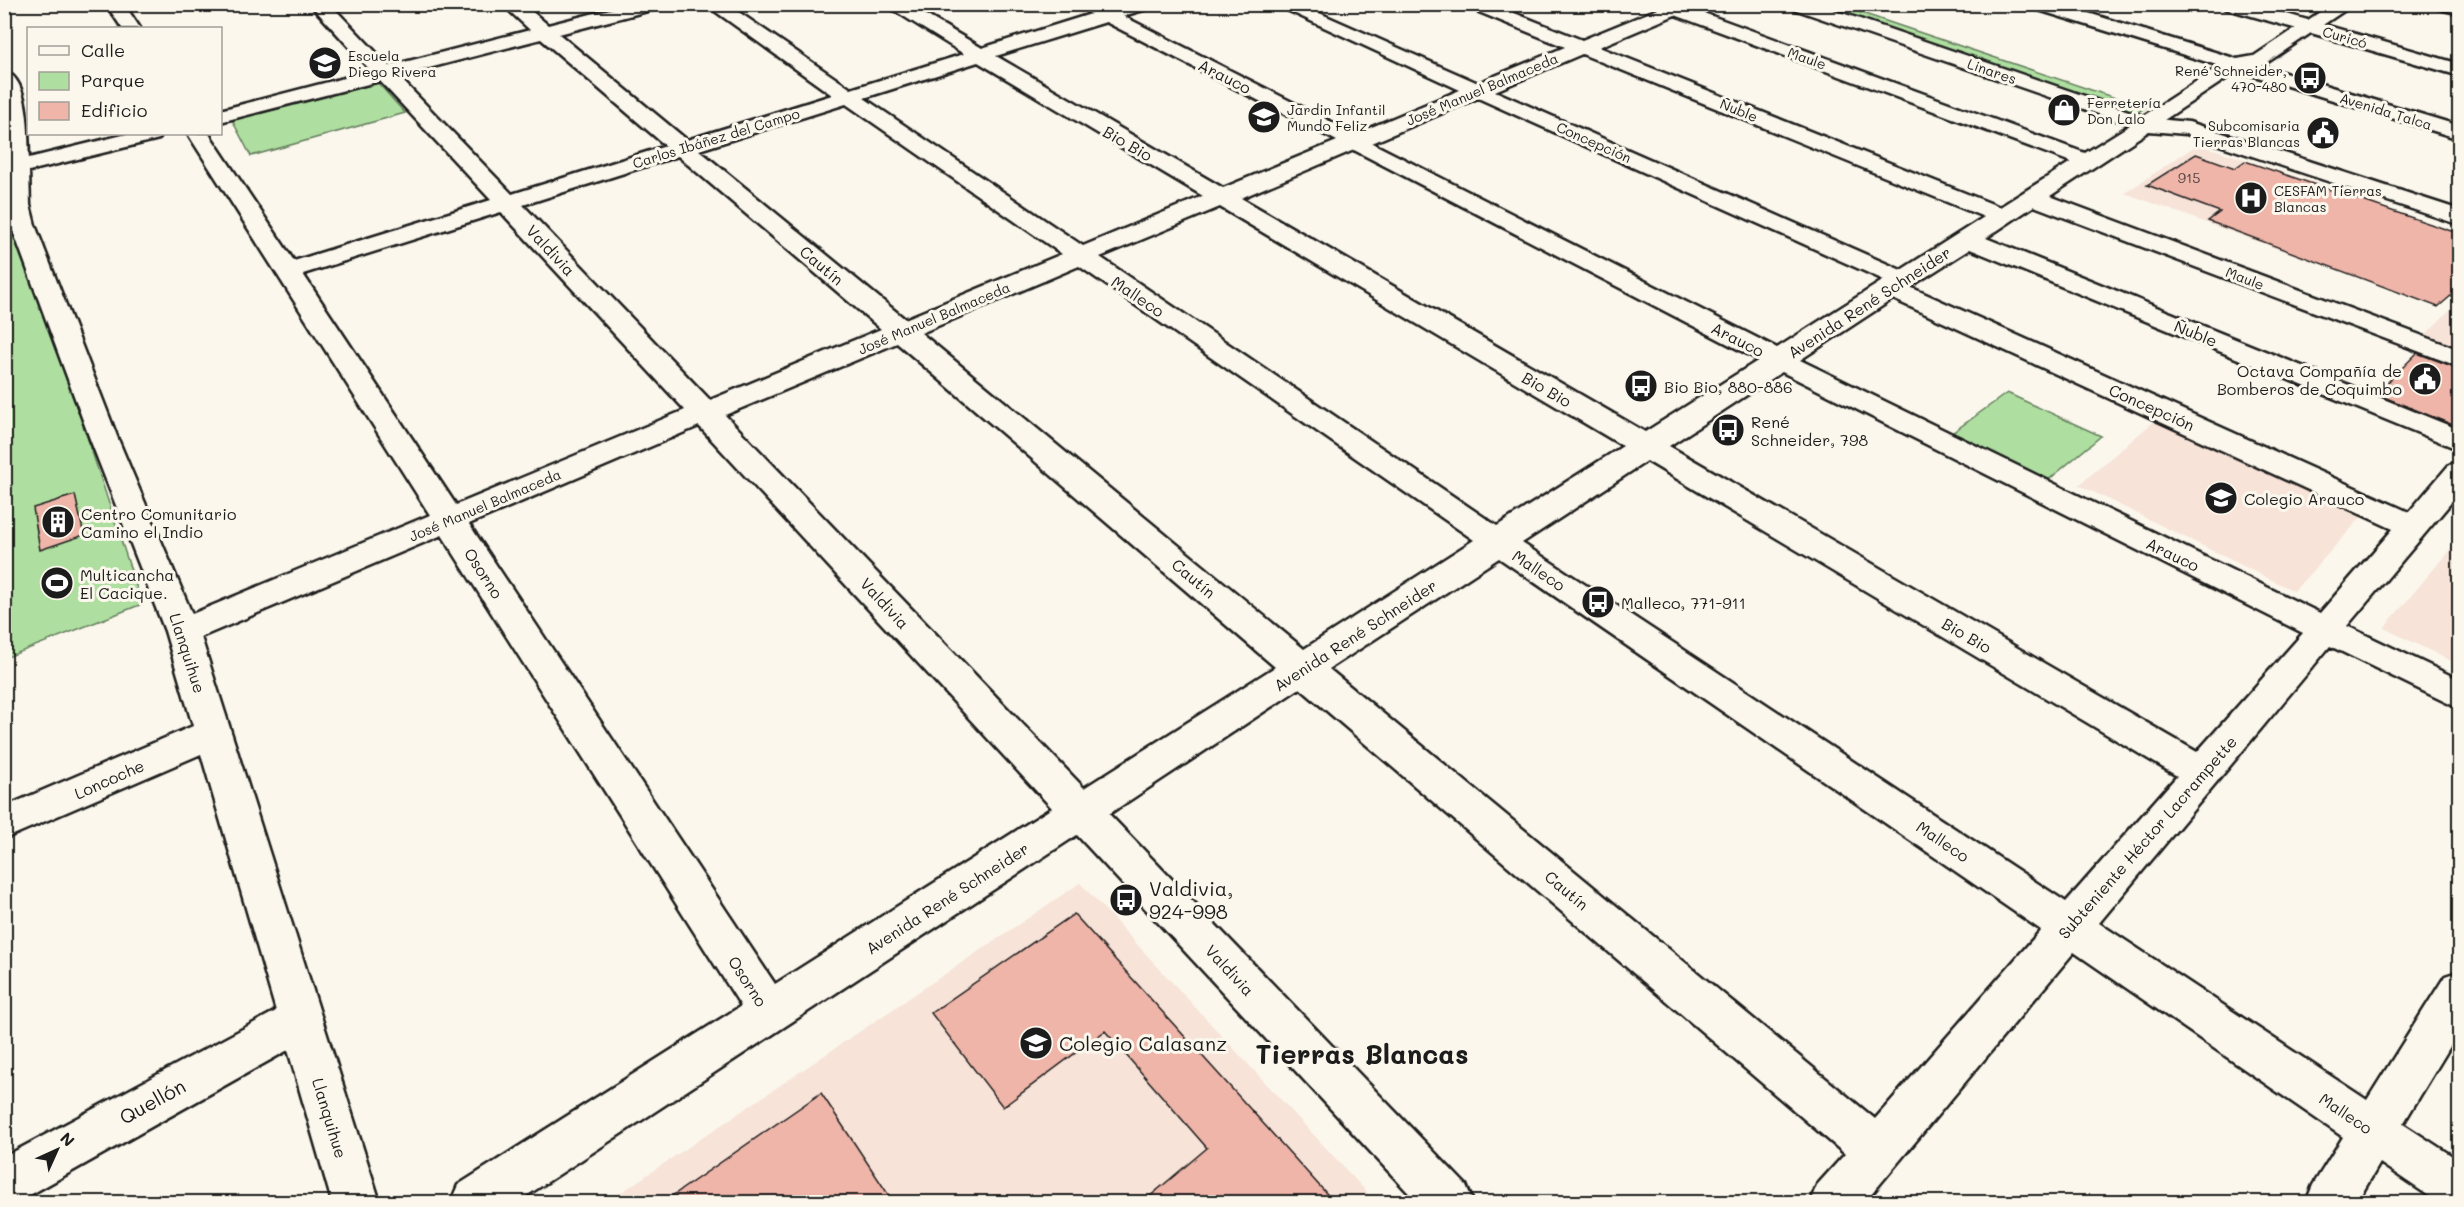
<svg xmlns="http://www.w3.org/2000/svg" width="2464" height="1207" viewBox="0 0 2464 1207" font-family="Mali,sans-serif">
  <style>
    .built { fill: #f7e3d8 }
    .green { fill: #aedfa0; stroke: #657e5e; stroke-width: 1.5 }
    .building { fill: #efb5a9; stroke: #1c1c1c; stroke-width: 1.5 }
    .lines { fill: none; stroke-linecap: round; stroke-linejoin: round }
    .minor-casing { stroke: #1c1c1c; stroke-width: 5 }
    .major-casing { stroke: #1c1c1c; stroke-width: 5 }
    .minor { fill: #fbf7ec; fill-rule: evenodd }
    .major { fill: #fbf7ec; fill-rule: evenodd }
    .labels { text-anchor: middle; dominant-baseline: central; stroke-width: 6; stroke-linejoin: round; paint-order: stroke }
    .far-street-label { font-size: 14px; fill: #1c1c1c; stroke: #fbf7ec }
    .far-poi-label { font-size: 14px; fill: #1c1c1c; stroke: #fbf7ec; text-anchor: start }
    .number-label { font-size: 14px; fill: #51423f }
    .street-label { font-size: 16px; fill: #1c1c1c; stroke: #fbf7ec }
    .poi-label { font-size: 16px; fill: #1c1c1c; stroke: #fbf7ec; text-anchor: start }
    .near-poi-label { font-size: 20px; fill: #1c1c1c; stroke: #fbf7ec; text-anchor: start }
    .near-street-label { font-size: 20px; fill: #1c1c1c; stroke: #fbf7ec }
    .near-district-label { font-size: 27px; font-weight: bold; fill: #1c1c1c; stroke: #fbf7ec }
  </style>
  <rect width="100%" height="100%" fill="#fbf7ec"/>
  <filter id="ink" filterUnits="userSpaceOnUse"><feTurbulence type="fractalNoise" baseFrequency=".0167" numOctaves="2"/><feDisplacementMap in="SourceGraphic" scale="12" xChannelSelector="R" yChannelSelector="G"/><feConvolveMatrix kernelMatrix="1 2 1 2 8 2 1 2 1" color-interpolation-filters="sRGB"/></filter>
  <g filter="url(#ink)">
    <g class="built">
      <path d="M 2198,144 L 2378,204 L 2311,261 L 2125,193 Z"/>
      <path d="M 2459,302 L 2459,348 L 2425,335 L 2448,312 Z"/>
      <path d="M 2158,418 L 2366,512 L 2294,591 L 2079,485 Z"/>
      <path d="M 2459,539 L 2459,665 L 2384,628 Z"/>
      <path d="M 1080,883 L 1376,1202 L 607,1202 Z"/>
    </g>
    <g class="green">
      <path d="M 1808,5 L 1838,5 L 2145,108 L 2133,115 Z"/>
      <path d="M 378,83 L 405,113 L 251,156 L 232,120 Z"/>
      <path d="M 12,208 L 142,604 L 5,658 L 4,209 Z"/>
      <path d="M 2007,393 L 2101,436 L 2047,481 L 1952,433 Z"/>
    </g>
    <g class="building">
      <path d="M 2196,154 L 2235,168 L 2245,161 L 2460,234 L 2460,288 L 2438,307 L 2208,221 L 2220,212 L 2147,185 Z"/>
      <path d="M 2417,353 L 2460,369 L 2460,417 L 2453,425 L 2376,394 Z"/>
      <path d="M 75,495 L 84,535 L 40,550 L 33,508 Z"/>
      <path d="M 1074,914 L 1335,1203 L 1142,1203 L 1207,1148 L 1105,1031 L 1003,1107 L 931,1013 Z"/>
      <path d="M 821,1093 L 894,1203 L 662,1203 Z"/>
    </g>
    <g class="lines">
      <defs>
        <g id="minor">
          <path d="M 106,4 L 124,4 L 140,28 L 122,28 Z"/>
          <path d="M 310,4 L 330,4 L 389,66 L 530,30 L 502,4 L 523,4 L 548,25 L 630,4 L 662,4 L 659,8 L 559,34 L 687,140 L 832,95 L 705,4 L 727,4 L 851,89 L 964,54 L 884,4 L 907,4 L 982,48 L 1091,14 L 1076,4 L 1100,4 L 1109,9 L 1124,4 L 1153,4 L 1150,8 L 1123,16 L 1355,134 L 1460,90 L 1274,4 L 1299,4 L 1478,83 L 1565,47 L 1469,8 L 1466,4 L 1492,4 L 1582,40 L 1658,9 L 1653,4 L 1694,4 L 1690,8 L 2085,153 L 2138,120 L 2145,118 L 2189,122 L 2460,210 L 2460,225 L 2186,134 L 2149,131 L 2050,196 L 2460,350 L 2460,367 L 2034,206 L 1986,238 L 2460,430 L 2460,450 L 1970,249 L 1910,287 L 2409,512 L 2449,465 L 2460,463 L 2460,492 L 2347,626 L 2460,680 L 2460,709 L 2330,646 L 2099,923 L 2367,1100 L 2445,976 L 2460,971 L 2460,1030 L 2403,1124 L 2460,1161 L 2460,1202 L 2438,1202 L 2380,1163 L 2357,1202 L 2306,1202 L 2313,1185 L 2343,1137 L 2074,952 L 1865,1202 L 1810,1202 L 1817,1185 L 1845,1154 L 1300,688 L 1109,814 L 1466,1185 L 1473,1202 L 1417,1202 L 1077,835 L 517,1202 L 451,1202 L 458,1185 L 741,1006 L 442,535 L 201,637 L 380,1202 L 332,1202 L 288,1050 L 21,1200 L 4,1202 L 4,1157 L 276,1011 L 201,754 L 4,839 L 4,807 L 193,726 L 165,631 L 90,439 L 11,225 L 6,205 L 4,71 C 30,78 28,135 29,158 L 127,134 L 162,134 L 159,139 L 29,171 L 30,205 L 35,225 L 118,439 L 192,614 L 430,515 L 188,134 L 209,134 L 294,261 L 491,200 L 380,81 L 220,122 L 220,110 L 371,71 ZM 1675,15 L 2071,162 L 2000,207 L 1599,47 ZM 1106,22 L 1337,141 L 1223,188 L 996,56 ZM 541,39 L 666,146 L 512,194 L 398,76 ZM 1582,54 L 1984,217 L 1901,270 L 1495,91 ZM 978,62 L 1203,196 L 1083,246 L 864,98 ZM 1478,98 L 1884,280 L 1777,348 L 1372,143 ZM 846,104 L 1062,254 L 905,319 L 699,150 ZM 1354,150 L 1759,360 L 1645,432 L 1241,198 ZM 678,156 L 881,329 L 710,400 L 523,205 ZM 1220,207 L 1623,446 L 1497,526 L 1100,257 ZM 501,212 L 685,410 L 456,505 L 303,274 ZM 1079,266 L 1474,540 L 1304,649 L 921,333 ZM 1893,299 L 2393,529 L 2320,613 L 1800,360 ZM 897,343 L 1275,667 L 1084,788 L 725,415 ZM 1782,372 L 2303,633 L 2197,752 L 1669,446 ZM 699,426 L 1052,808 L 775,984 L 469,524 ZM 1647,461 L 2177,776 L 2066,902 L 1522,543 ZM 1499,558 L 2041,930 L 1875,1119 L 1329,669 Z"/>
          <path d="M 2221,4 L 2252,4 L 2460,64 L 2460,76 L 2224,8 Z"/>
          <path d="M 2433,4 L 2460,4 L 2460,14 L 2436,8 Z"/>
        </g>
        <path id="major" d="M 1788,4 L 1816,4 L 2143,116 L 2220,66 L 2032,8 L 2029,4 L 2059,4 L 2237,59 L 2254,56 L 2332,4 L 2354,4 L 2262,66 L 2460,126 L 2460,139 L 2238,71 L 2152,128 L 2145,130 L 1791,8 Z"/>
      </defs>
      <use href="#minor" class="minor-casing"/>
      <use href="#major" class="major-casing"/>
      <use href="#minor" class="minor"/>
      <use href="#major" class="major"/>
    </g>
  </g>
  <defs>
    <symbol id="school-disc" viewBox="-11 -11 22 22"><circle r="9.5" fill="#1c1c1c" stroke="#fbf7ec"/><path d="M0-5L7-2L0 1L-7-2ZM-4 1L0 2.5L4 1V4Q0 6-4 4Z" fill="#fff"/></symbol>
    <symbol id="bus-disc" viewBox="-11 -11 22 22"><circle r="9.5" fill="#1c1c1c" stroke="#fbf7ec"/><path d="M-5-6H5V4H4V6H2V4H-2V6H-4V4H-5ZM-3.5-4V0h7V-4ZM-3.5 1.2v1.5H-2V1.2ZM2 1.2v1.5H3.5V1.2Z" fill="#fff"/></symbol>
    <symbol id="shop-disc" viewBox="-11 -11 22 22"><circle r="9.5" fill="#1c1c1c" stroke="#fbf7ec"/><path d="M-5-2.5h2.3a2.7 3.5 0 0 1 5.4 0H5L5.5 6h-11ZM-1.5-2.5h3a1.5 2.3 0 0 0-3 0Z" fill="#fff"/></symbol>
    <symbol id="civic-disc" viewBox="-11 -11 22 22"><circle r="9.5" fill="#1c1c1c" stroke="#fbf7ec"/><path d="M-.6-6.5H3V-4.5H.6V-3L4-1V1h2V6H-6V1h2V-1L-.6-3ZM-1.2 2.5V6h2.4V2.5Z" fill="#fff"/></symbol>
    <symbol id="hospital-disc" viewBox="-11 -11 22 22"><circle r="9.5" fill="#1c1c1c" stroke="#fbf7ec"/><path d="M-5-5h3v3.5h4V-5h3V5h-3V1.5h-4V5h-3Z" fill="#fff"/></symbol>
    <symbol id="building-disc" viewBox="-11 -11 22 22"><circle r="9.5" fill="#1c1c1c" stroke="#fbf7ec"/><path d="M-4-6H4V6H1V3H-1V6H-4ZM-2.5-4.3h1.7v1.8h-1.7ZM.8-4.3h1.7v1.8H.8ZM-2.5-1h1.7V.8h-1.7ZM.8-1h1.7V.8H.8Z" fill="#fff"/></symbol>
    <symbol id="stadium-disc" viewBox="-11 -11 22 22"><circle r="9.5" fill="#1c1c1c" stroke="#fbf7ec"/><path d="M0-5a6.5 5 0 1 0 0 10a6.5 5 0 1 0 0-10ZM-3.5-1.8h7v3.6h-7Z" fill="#fff"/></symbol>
  </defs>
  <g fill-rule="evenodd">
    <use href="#school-disc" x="306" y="44" width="38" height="38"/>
    <use href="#bus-disc" x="2291" y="59" width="38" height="38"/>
    <use href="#shop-disc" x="2045" y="91" width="38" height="38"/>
    <use href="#school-disc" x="1245" y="98" width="38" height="38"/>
    <use href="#civic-disc" x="2304" y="114" width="38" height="38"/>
    <use href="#hospital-disc" x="2232" y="179" width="38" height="38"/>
    <use href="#civic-disc" x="2406" y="360" width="38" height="38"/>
    <use href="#bus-disc" x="1622" y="367" width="38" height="38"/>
    <use href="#bus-disc" x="1709" y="411" width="38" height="38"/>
    <use href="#school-disc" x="2202" y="479" width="38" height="38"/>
    <use href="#building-disc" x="39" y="503" width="38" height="38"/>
    <use href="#stadium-disc" x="38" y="564" width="38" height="38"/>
    <use href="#bus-disc" x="1579" y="583" width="38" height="38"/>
    <use href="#bus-disc" x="1107" y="881" width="38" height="38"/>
    <use href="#school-disc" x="1017" y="1024" width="38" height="38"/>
  </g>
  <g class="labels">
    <g class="far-street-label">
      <text transform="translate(2345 37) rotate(16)">Curicó</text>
      <text transform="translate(1807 58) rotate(20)">Maule</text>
      <text transform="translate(1992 71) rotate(19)">Linares</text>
      <text transform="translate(1482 89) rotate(-23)">José Manuel Balmaceda</text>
      <text transform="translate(1739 110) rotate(22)">Ñuble</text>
      <text transform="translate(2386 111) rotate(17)">Avenida Talca</text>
      <text transform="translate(716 138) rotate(-17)">Carlos Ibáñez del Campo</text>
      <text transform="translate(1594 142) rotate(24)">Concepción</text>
      <text transform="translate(2245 278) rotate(21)">Maule</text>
      <text transform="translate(934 318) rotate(-23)">José Manuel Balmaceda</text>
      <text transform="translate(485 505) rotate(-23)">José Manuel Balmaceda</text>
    </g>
    <g class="far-poi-label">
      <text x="348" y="55">Escuela<tspan x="348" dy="16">Diego Rivera</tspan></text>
      <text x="2287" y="70" text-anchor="end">René Schneider,<tspan x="2287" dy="16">470-480</tspan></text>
      <text x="2087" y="102">Ferretería<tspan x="2087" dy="16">Don Lalo</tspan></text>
      <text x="1287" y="109">Jardin Infantil<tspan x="1287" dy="16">Mundo Feliz</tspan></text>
      <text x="2300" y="125" text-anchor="end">Subcomisaria<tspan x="2300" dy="16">Tierras Blancas</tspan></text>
      <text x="2274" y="190">CESFAM Tierras<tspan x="2274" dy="16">Blancas</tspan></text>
    </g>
    <g class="number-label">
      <text x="2189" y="177">915</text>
    </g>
    <g class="street-label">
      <text transform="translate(1225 76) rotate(27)">Arauco</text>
      <text transform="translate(1128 143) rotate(30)">Bio Bio</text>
      <text transform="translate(551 250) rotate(47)">Valdivia</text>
      <text transform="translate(822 265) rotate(40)">Cautín</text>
      <text transform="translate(1138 296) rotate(34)">Malleco</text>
      <text transform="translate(1869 302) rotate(-33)">Avenida René Schneider</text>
      <text transform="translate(2196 333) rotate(22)">Ñuble</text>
      <text transform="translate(1738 339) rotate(27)">Arauco</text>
      <text transform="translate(1547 389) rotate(30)">Bio Bio</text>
      <text transform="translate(2152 407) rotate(24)">Concepción</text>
      <text transform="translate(2173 554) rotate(26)">Arauco</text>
      <text transform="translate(1539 570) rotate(34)">Malleco</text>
      <text transform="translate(484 573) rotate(57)">Osorno</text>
      <text transform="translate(1194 578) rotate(40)">Cautín</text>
      <text transform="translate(885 603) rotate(47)">Valdivia</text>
      <text transform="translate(1355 635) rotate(-33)">Avenida René Schneider</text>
      <text transform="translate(1967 635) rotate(30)">Bio Bio</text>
      <text transform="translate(188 653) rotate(72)">Llanquihue</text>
      <text transform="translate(109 779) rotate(-24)">Loncoche</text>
      <text transform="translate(2147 837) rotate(-49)">Subteniente Héctor Lacrampette</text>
      <text transform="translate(1943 841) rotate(34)">Malleco</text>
      <text transform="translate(1567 890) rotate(40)">Cautín</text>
      <text transform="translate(947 898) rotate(-33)">Avenida René Schneider</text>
      <text transform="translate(1230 970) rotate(47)">Valdivia</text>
      <text transform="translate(748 981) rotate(57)">Osorno</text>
      <text transform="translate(2346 1113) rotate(34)">Malleco</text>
      <text transform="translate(330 1118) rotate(73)">Llanquihue</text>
    </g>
    <g class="poi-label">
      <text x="2402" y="370" text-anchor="end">Octava Compañía de<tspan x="2402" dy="18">Bomberos de Coquimbo</tspan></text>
      <text x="1664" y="386">Bio Bio, 880-886</text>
      <text x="1751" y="421">René<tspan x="1751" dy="18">Schneider, 798</tspan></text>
      <text x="2244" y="498">Colegio Arauco</text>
      <text x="81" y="513">Centro Comunitario<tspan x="81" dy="18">Camino el Indio</tspan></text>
      <text x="80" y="574">Multicancha<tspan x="80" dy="18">El Cacique.</tspan></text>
      <text x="1621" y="602">Malleco, 771-911</text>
    </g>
    <g class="near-poi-label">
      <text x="1149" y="888">Valdivia,<tspan x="1149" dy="23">924-998</tspan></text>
      <text x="1059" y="1043">Colegio Calasanz</text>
    </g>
    <g class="near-street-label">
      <text transform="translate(152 1101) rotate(-29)">Quellón</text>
    </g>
    <g class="near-district-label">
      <text x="1362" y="1053">Tierras Blancas</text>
    </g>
  </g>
  <rect width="2464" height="1207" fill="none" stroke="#fbf7ec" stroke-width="24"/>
  <rect x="12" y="12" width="2440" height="1183" fill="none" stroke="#1c1c1c" stroke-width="2" filter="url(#ink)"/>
  <rect x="27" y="27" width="195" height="108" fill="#fbf7ec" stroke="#a29f99" stroke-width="1.5"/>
  <rect x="39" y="46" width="30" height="9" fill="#fbf7ec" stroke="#a29f99" stroke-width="1.5"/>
  <text x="81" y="57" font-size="18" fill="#1c1c1c">Calle</text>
  <rect x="39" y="72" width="30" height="18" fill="#aedfa0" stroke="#a29f99" stroke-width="1.5"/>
  <text x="81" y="87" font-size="18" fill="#1c1c1c">Parque</text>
  <rect x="39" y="102" width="30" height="18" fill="#efb5a9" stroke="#a29f99" stroke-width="1.5"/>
  <text x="81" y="117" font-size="18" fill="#1c1c1c">Edificio</text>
  <g transform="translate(57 1150) rotate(45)" stroke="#fbf7ec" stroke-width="4.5" paint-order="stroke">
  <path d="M0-4.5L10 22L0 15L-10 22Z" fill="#1c1c1c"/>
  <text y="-9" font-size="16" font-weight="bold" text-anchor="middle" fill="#1c1c1c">N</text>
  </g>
</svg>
